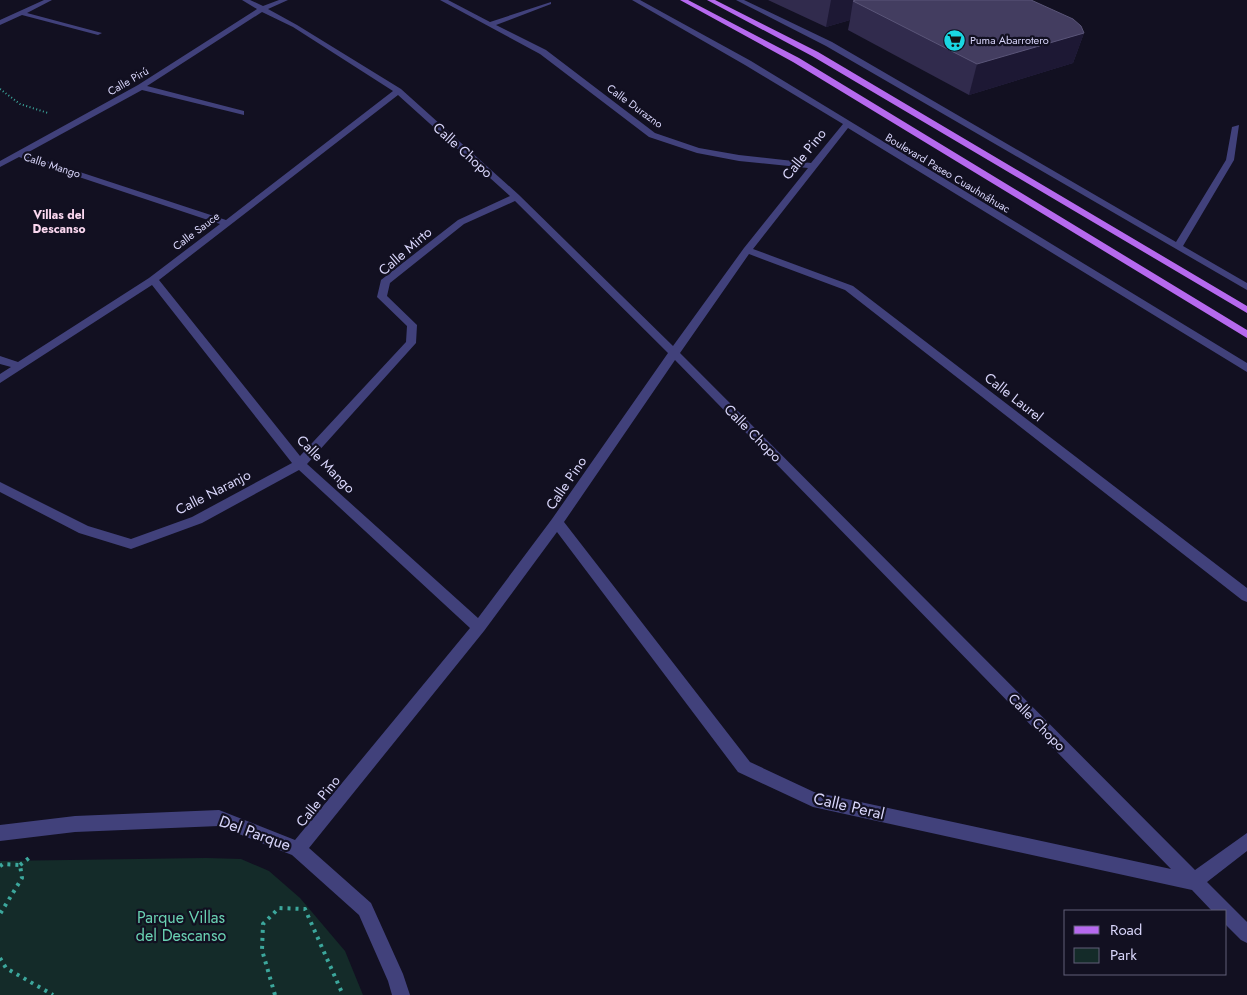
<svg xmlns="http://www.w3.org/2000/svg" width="1247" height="995" viewBox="0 0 1247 995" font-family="Jost,sans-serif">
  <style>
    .green { fill: #142b29 }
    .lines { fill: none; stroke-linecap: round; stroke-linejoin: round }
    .path-far1 { stroke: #3ca79c; stroke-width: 2; stroke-dasharray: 1 2.5; stroke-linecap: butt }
    .path { stroke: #3ca79c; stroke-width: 4; stroke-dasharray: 3 5; stroke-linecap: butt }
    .minor { fill: #41417b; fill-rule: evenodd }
    .major { fill: #b669ee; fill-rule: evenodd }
    .wall { fill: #312b4d }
    .shaded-wall { fill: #1d1834 }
    .building { fill: #433d60; stroke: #5a5578 }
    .labels { text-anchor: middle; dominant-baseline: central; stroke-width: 4.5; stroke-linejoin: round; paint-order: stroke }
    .far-poi-label { font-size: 11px; fill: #d8d5fa; stroke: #121021; text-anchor: start }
    .far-street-label { font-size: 11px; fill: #d8d5fa; stroke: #121021 }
    .far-neighbourhood-label { font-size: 12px; font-weight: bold; fill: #fad7ef; stroke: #121021 }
    .street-label { font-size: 14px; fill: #d8d5fa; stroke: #121021 }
    .near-street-label { font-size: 16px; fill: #d8d5fa; stroke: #121021 }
    .near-park-label { font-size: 16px; fill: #6ad2b3; stroke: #121021 }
  </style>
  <rect width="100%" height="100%" fill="#121021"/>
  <path class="green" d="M 206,858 L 241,859 L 269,871 L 300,898 L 345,951 L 363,995 L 0,995 L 0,861 Z"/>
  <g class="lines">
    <path class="path-far1" d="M 0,89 L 20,104 L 48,113"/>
    <g class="path">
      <path d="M 20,865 L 29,858"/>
      <path d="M 0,866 L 3,864 L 20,865 L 22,878 L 0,914"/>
      <path d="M 0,958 L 6,968 L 53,995"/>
      <path d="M 275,995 L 262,950 L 263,924 L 279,908 L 305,909 L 343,995"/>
    </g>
    <g class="minor">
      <path d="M 44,0 L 52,0 L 27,13 L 102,33 L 98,35 L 22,15 L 0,25 L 0,20 Z"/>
      <path d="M 242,0 L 250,0 L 263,6 L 279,0 L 288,0 L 268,9 L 297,25 L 401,89 L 519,195 L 673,346 L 744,248 L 808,168 L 739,161 L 697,153 L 649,137 L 540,54 L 440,0 L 448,0 L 490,22 L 551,2 L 551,4 L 496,25 L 546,50 L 655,133 L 699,148 L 739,155 L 811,163 L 843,124 L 745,65 L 632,0 L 640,0 L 751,61 L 1247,363 L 1247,372 L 848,128 L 753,249 L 853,286 L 1247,588 L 1247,602 L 1242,600 L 845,290 L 749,254 L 680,353 L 1195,870 L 1247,833 L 1247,851 L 1207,882 L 1247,922 L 1247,943 L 1241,940 L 1226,925 L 1226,911 L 1212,911 L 1192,890 L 813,807 L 738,772 L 557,532 L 484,631 L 309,848 L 371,903 L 403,974 L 410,995 L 392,995 L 388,981 L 359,915 L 292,855 L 219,826 L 75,832 L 0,841 L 0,825 L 75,816 L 219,810 L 295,840 L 470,628 L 299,470 L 202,523 L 131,549 L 79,533 L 0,492 L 0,482 L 88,526 L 131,539 L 192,517 L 292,463 L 152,285 L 0,383 L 0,374 L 11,367 L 0,364 L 0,356 L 18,362 L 149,278 L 220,224 L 19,157 L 0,167 L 0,161 L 138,85 L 257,9 ZM 262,12 L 293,27 L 393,91 L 226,220 L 25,154 L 142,90 L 244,115 L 244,111 L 147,86 ZM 398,95 L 510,196 L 458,220 L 381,280 L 377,297 L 407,326 L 406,342 L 300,456 L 159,280 ZM 515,201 L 668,353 L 552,519 L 478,618 L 307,464 L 416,343 L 417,325 L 387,296 L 390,283 L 464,224 ZM 675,360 L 1171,869 L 814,792 L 750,762 L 564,522 Z"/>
      <path d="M 736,0 L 744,0 L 832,42 L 1176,242 L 1226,160 L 1232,127 L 1239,125 L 1234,160 L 1183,246 L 1247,283 L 1247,290 L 826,46 Z"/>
    </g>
    <g class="major">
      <path d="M 680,0 L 688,0 L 799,58 L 1247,330 L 1247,338 L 793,62 Z"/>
      <path d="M 707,0 L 715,0 L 818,52 L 1247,306 L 1247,313 L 812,56 Z"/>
    </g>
  </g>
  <path class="wall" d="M 768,0 L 1031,0 L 1084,33 L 1073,63 L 969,95 L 848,30 L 850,20 L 826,27 Z"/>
  <g class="shaded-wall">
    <path d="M 831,0 L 923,0 L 853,1 L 850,20 L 826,27 Z"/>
    <path d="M 1084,33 L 1073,63 L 969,95 L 977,64 Z"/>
  </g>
  <path class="building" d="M 856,0 L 1031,0 L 1073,19 L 1081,26 L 1084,33 L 977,64 L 853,1 Z"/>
  <defs>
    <symbol id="supermarket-disc" viewBox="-11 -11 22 22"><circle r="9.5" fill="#1ad7e2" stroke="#121021"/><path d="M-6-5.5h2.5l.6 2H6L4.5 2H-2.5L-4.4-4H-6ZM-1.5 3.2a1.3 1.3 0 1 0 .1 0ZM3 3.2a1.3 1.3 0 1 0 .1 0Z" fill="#111"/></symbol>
  </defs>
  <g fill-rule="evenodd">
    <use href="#supermarket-disc" x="942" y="28" width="25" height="25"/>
  </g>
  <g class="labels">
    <g class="far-poi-label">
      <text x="970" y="40">Puma Abarrotero</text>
    </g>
    <g class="far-street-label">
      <text transform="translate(128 81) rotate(-30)">Calle Pirú</text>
      <text transform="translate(635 106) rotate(36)">Calle Durazno</text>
      <text transform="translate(52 165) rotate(18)">Calle Mango</text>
      <text transform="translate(948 173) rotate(31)">Boulevard Paseo Cuauhnáhuac</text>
      <text transform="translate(196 231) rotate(-37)">Calle Sauce</text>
    </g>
    <g class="far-neighbourhood-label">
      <text x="59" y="215">Villas del<tspan x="59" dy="14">Descanso</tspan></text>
    </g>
    <g class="street-label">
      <text transform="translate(463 150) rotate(42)">Calle Chopo</text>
      <text transform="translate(804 154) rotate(-51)">Calle Pino</text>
      <text transform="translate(405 251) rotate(-41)">Calle Mirto</text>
      <text transform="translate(1014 397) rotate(38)">Calle Laurel</text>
      <text transform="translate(753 433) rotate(45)">Calle Chopo</text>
      <text transform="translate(326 464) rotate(45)">Calle Mango</text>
      <text transform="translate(566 483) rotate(-56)">Calle Pino</text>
      <text transform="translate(213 492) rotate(-27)">Calle Naranjo</text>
      <text transform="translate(1037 722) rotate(45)">Calle Chopo</text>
      <text transform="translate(318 801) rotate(-51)">Calle Pino</text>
    </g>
    <g class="near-street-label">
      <text transform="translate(849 806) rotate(13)">Calle Peral</text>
      <text transform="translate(255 833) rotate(20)">Del Parque</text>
    </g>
    <g class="near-park-label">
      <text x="181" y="917">Parque Villas<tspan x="181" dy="18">del Descanso</tspan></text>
    </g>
  </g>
  <rect x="1064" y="910" width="162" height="65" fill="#121021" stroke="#615f78"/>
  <rect x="1074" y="926" width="25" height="8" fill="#b669ee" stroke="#615f78"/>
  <text x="1110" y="935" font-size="15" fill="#d8d5fa">Road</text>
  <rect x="1074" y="948" width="25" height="15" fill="#142b29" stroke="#615f78"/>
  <text x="1110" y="960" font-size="15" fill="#d8d5fa">Park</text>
</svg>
